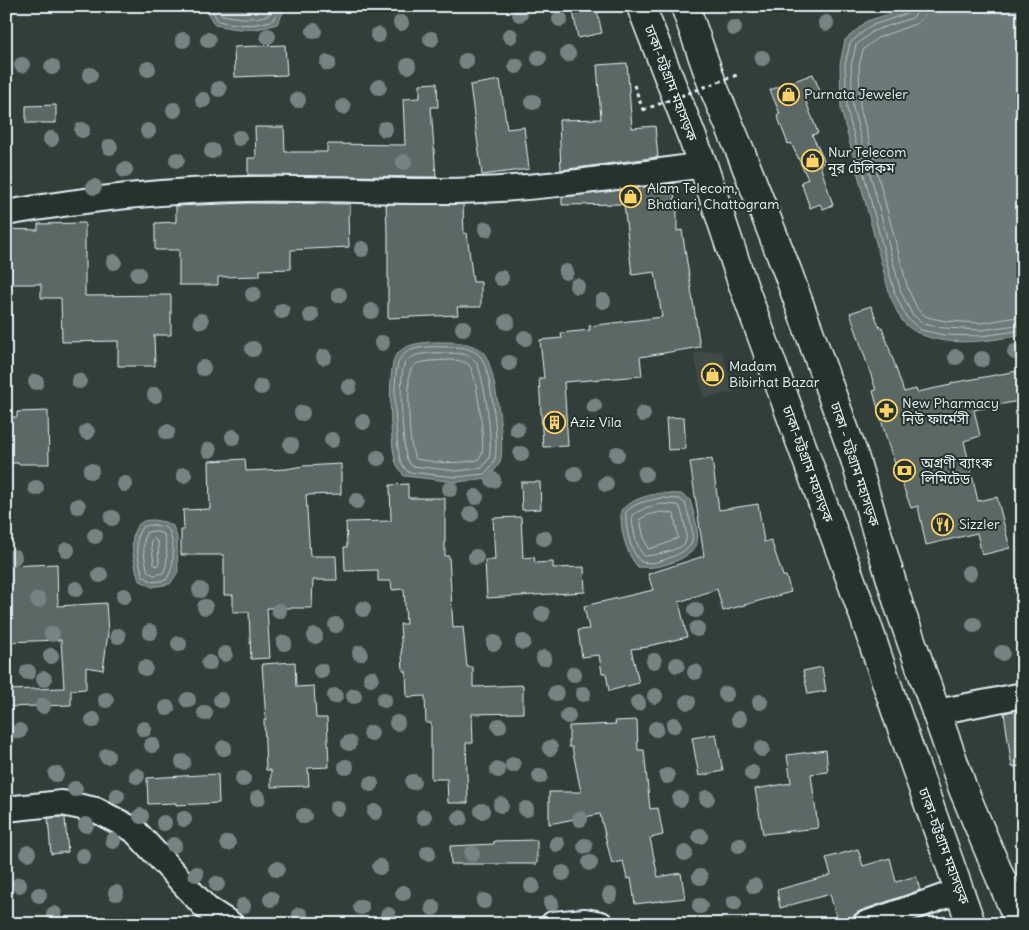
<svg xmlns="http://www.w3.org/2000/svg" width="1029" height="930" viewBox="0 0 1029 930" font-family="Delius,'Noto Sans Bengali',sans-serif">
  <style>
    .built { fill: #3f4b46 }
    .water { fill: #6d7978; stroke: #9ea9ab }
    .lines { fill: none; stroke-linecap: round; stroke-linejoin: round }
    .shore { stroke: #b7c1c5; stroke-width: 1 }
    .building { fill: #5c6865; stroke: #e8f1f8 }
    .minor-casing { stroke: #e8f1f8; stroke-width: 28 }
    .trunk-casing { stroke: #e8f1f8; stroke-width: 31 }
    .path { stroke: #e8f1f8; stroke-width: 3; stroke-dasharray: 4 4; stroke-linecap: butt }
    .minor { stroke: #26332d; stroke-width: 24 }
    .trunk { stroke: #26332d; stroke-width: 28 }
    .path-bridge { stroke: #e8f1f8; stroke-width: 3; stroke-dasharray: 4 4; stroke-linecap: butt }
    .tree { fill: #778382 }
    .labels { text-anchor: middle; dominant-baseline: central; stroke-width: 4; stroke-linejoin: round; paint-order: stroke }
    .street-label { font-size: 14px; fill: #e8f1f8; stroke: #26332d }
    .poi-label { font-size: 14px; fill: #e8f1f8; stroke: #26332d; text-anchor: start }
  </style>
  <rect width="100%" height="100%" fill="#323e39"/>
  <filter id="ink" filterUnits="userSpaceOnUse"><feTurbulence type="fractalNoise" baseFrequency=".02" numOctaves="2"/><feDisplacementMap in="SourceGraphic" scale="10" xChannelSelector="R" yChannelSelector="G"/><feConvolveMatrix kernelMatrix="1 2 1 2 8 2 1 2 1" color-interpolation-filters="sRGB"/></filter>
  <g filter="url(#ink)">
    <path class="built" d="M 722,351 L 733,392 L 704,398 L 694,357 L 696,352 Z"/>
    <g class="water">
      <path d="M 205,6 L 285,6 L 284,11 L 277,24 C 252,32 239,30 215,25 L 205,10 Z"/>
      <path d="M 914,6 L 1023,6 L 1023,335 C 988,341 932,351 904,323 C 898,316 894,304 890,296 L 841,110 L 840,64 L 845,40 L 867,21 Z"/>
      <path d="M 451,342 C 464,343 473,344 483,352 C 495,363 506,448 500,462 C 497,468 492,473 488,478 L 457,482 L 404,476 C 402,472 397,467 396,463 C 390,448 387,366 396,355 C 408,340 434,342 451,342 Z"/>
      <path d="M 660,493 L 681,494 L 690,500 C 693,512 700,530 697,543 C 695,556 666,566 654,567 C 649,568 643,567 638,567 C 625,553 620,528 621,510 C 633,499 645,496 660,493 Z"/>
      <path d="M 154,520 L 165,522 L 173,526 L 177,537 L 178,572 L 170,584 L 152,587 L 139,580 C 135,566 125,531 142,522 C 145,520 150,520 154,520 Z"/>
    </g>
    <g class="lines">
      <g class="shore">
        <path d="M 210,6 L 218,21 C 237,25 255,27 273,20 L 280,6"/>
        <path d="M 216,6 L 222,15 C 238,18 253,20 269,15 L 273,6"/>
        <path d="M 912,6 L 911,10 L 908,13 L 870,26 L 850,43 L 845,65 L 847,109 L 895,294 L 907,318 L 921,330 L 943,335 L 982,336 L 1023,330"/>
        <path d="M 918,6 L 917,13 L 912,18 L 873,31 L 856,45 L 851,66 L 853,108 L 901,292 L 912,314 L 924,324 L 944,328 L 982,330 L 1023,324"/>
        <path d="M 926,6 L 924,16 L 918,23 L 877,38 L 863,50 L 859,66 L 860,107 L 908,289 L 918,310 L 927,317 L 945,321 L 982,323 L 1023,316"/>
        <path d="M 451,347 C 462,347 471,348 480,356 C 491,367 499,442 495,458 C 494,464 488,470 484,474 L 457,477 L 408,472 C 405,468 401,464 400,459 C 396,442 391,372 400,359 C 409,344 436,347 451,347 Z"/>
        <path d="M 451,353 C 460,354 470,353 476,362 C 484,373 494,446 489,458 C 487,461 484,465 482,468 L 457,471 L 412,466 C 409,463 407,460 406,456 C 403,442 397,371 406,361 C 416,351 438,353 451,353 Z"/>
        <path d="M 430,361 C 441,361 460,357 469,365 C 477,374 485,441 482,454 C 481,457 479,458 478,460 C 457,464 436,463 416,459 C 407,447 409,392 409,375 C 413,362 418,363 430,361 Z"/>
        <path d="M 661,498 L 679,499 L 685,503 C 688,514 694,530 692,541 C 691,552 662,561 652,563 C 649,563 644,562 641,562 C 630,552 625,527 626,512 C 635,502 648,501 661,498 Z"/>
        <path d="M 661,504 L 677,505 L 680,507 C 682,514 689,536 685,543 C 681,550 652,556 644,556 C 636,547 632,526 632,515 L 645,508 Z"/>
        <path d="M 662,512 L 674,514 L 678,538 L 665,544 L 648,549 L 643,534 L 640,519 L 648,515 Z"/>
        <path d="M 154,525 L 164,527 L 169,530 C 174,545 176,566 166,580 L 153,582 L 143,576 C 140,565 132,537 142,528 C 145,525 150,525 154,525 Z"/>
        <path d="M 154,531 L 164,534 C 167,545 169,564 163,573 L 154,575 L 148,572 C 145,559 141,546 146,533 Z"/>
        <path d="M 154,539 L 158,542 L 159,563 L 157,566 L 154,564 L 151,541 Z"/>
      </g>
    </g>
    <g class="building">
      <path d="M 572,6 L 596,6 L 602,33 L 578,38 Z"/>
      <path d="M 285,45 L 287,75 L 235,77 L 234,47 Z"/>
      <path d="M 627,63 L 632,128 L 655,126 L 658,157 L 561,170 L 559,120 L 601,119 L 597,65 Z"/>
      <path d="M 813,74 L 820,91 L 805,97 L 805,99 L 818,133 L 812,135 L 825,162 L 820,165 L 833,205 L 823,209 L 820,204 L 810,208 L 801,182 L 808,179 L 791,143 L 788,144 L 777,115 L 780,114 L 770,90 Z"/>
      <path d="M 500,80 L 507,129 L 524,127 L 529,169 L 482,175 L 470,85 Z"/>
      <path d="M 437,83 L 438,107 L 431,107 L 436,177 L 248,175 L 248,158 L 256,158 L 255,127 L 284,127 L 285,152 L 327,152 L 327,144 L 405,145 L 403,99 L 420,98 L 420,84 Z"/>
      <path d="M 56,105 L 56,123 L 26,123 L 26,106 Z"/>
      <path d="M 674,183 L 675,210 L 677,210 L 677,231 L 682,230 L 700,347 L 640,357 L 642,376 L 564,382 L 568,446 L 543,447 L 539,378 L 544,378 L 540,340 L 562,338 L 561,333 L 590,330 L 589,326 L 662,317 L 655,272 L 632,275 L 624,204 L 562,205 L 562,197 Z"/>
      <path d="M 247,203 L 350,204 L 350,215 L 348,215 L 349,247 L 291,250 L 291,269 L 260,270 L 260,276 L 218,277 L 218,285 L 179,285 L 179,250 L 155,250 L 155,223 L 176,222 L 176,206 Z"/>
      <path d="M 386,204 L 463,204 L 464,234 L 467,233 L 473,282 L 481,282 L 481,307 L 457,307 L 458,315 L 388,318 L 388,230 L 387,230 Z"/>
      <path d="M 85,223 L 85,296 L 171,295 L 171,335 L 154,335 L 155,366 L 118,366 L 118,341 L 62,342 L 61,298 L 41,298 L 41,284 L 6,284 L 6,229 L 38,230 L 38,224 Z"/>
      <path d="M 871,306 L 880,328 L 882,327 L 904,392 L 916,389 L 917,392 L 951,385 L 951,383 L 1023,370 L 1023,400 L 974,410 L 980,436 L 964,441 L 978,501 L 997,497 L 1010,548 L 982,555 L 977,533 L 926,545 L 918,506 L 911,508 L 888,444 L 873,391 L 876,390 L 850,313 Z"/>
      <path d="M 48,411 L 49,464 L 18,464 L 18,463 L 6,463 L 6,417 L 17,417 L 17,412 Z"/>
      <path d="M 684,417 L 686,449 L 668,450 L 666,418 Z"/>
      <path d="M 245,459 L 246,471 L 286,469 L 303,466 L 341,464 L 341,494 L 306,495 L 310,556 L 336,556 L 337,580 L 313,580 L 312,608 L 267,608 L 270,658 L 251,659 L 249,612 L 233,612 L 233,595 L 224,595 L 224,555 L 181,555 L 181,530 L 184,530 L 183,510 L 210,509 L 209,461 Z"/>
      <path d="M 712,459 L 719,510 L 758,504 L 764,542 L 771,540 L 783,576 L 786,576 L 791,592 L 723,611 L 717,589 L 679,602 L 687,637 L 648,646 L 648,647 L 631,649 L 639,683 L 609,691 L 606,673 L 602,673 L 599,655 L 582,657 L 578,630 L 589,629 L 584,606 L 653,590 L 648,574 L 704,556 L 690,462 Z"/>
      <path d="M 521,482 L 540,482 L 541,509 L 522,510 Z"/>
      <path d="M 408,484 L 408,498 L 445,498 L 445,556 L 449,556 L 453,628 L 463,627 L 467,667 L 473,667 L 473,687 L 523,685 L 523,713 L 472,714 L 473,743 L 466,743 L 468,803 L 448,803 L 447,779 L 431,779 L 431,723 L 426,723 L 425,696 L 407,697 L 406,671 L 403,671 L 400,624 L 406,624 L 404,589 L 392,590 L 391,581 L 378,581 L 378,570 L 345,571 L 344,547 L 347,547 L 346,522 L 391,521 L 390,485 Z"/>
      <path d="M 521,517 L 523,558 L 534,557 L 535,563 L 553,562 L 553,568 L 584,567 L 585,592 L 487,598 L 485,560 L 495,560 L 493,518 Z"/>
      <path d="M 57,564 L 58,606 L 106,603 L 108,633 L 103,670 L 86,667 L 86,689 L 71,690 L 71,705 L 6,707 L 6,690 L 64,688 L 61,640 L 6,642 L 6,566 Z"/>
      <path d="M 295,662 L 296,687 L 314,686 L 316,718 L 327,718 L 329,767 L 308,768 L 309,786 L 271,787 L 271,770 L 266,770 L 264,720 L 266,720 L 262,664 Z"/>
      <path d="M 822,667 L 826,691 L 808,694 L 803,671 Z"/>
      <path d="M 1023,709 L 1023,766 L 1012,767 L 1004,713 Z"/>
      <path d="M 637,720 L 638,750 L 644,750 L 650,809 L 658,808 L 663,835 L 650,838 L 658,877 L 681,873 L 685,898 L 635,904 L 631,878 L 627,879 L 623,861 L 612,864 L 600,814 L 549,824 L 549,792 L 581,792 L 572,747 L 569,747 L 569,726 L 616,724 L 615,721 Z"/>
      <path d="M 716,734 L 723,771 L 699,776 L 692,738 Z"/>
      <path d="M 826,750 L 828,772 L 811,774 L 818,828 L 763,834 L 755,789 L 791,783 L 787,755 Z"/>
      <path d="M 218,774 L 219,803 L 176,805 L 176,803 L 148,804 L 147,778 Z"/>
      <path d="M 61,817 L 65,818 L 68,852 L 51,854 L 48,818 Z"/>
      <path d="M 537,840 L 537,864 L 451,864 L 450,846 L 494,844 L 494,841 Z"/>
      <path d="M 858,849 L 863,866 L 890,858 L 896,882 L 916,876 L 920,890 L 860,911 L 854,915 L 852,924 L 838,924 L 830,894 L 780,908 L 777,890 L 831,875 L 826,858 Z"/>
    </g>
    <g class="lines">
      <defs>
        <g id="minor">
          <path d="M 6,213 C 86,199 166,190 247,189 C 311,188 376,191 440,191 C 528,191 616,177 703,165"/>
          <path d="M 937,712 L 1023,695"/>
          <path d="M 6,809 L 62,803 L 96,810 L 134,830 L 206,908 L 231,924"/>
          <path d="M 553,924 L 585,921 L 601,924"/>
          <path d="M 865,924 L 960,891"/>
        </g>
        <g id="trunk">
          <path d="M 641,6 L 703,165 L 742,282 L 864,616 L 899,720 L 971,924"/>
          <path d="M 685,6 L 714,89 L 741,153 L 788,273 L 854,456 L 899,606 L 963,789 L 1020,924"/>
        </g>
      </defs>
      <use href="#minor" class="minor-casing"/>
      <use href="#trunk" class="trunk-casing"/>
      <path class="path" d="M 634,85 L 643,110"/>
      <use href="#minor" class="minor"/>
      <use href="#trunk" class="trunk"/>
      <path class="path-bridge" d="M 643,110 L 737,75"/>
    </g>
    <g class="tree">
      <circle cx="520" cy="14" r="8"/>
      <circle cx="560" cy="19" r="8"/>
      <circle cx="401" cy="23" r="8"/>
      <circle cx="826" cy="23" r="8"/>
      <circle cx="734" cy="28" r="8"/>
      <circle cx="314" cy="31" r="8"/>
      <circle cx="378" cy="35" r="8"/>
      <circle cx="268" cy="36" r="8"/>
      <circle cx="510" cy="36" r="8"/>
      <circle cx="431" cy="39" r="8"/>
      <circle cx="183" cy="40" r="8"/>
      <circle cx="208" cy="40" r="8"/>
      <circle cx="568" cy="54" r="8"/>
      <circle cx="539" cy="58" r="8"/>
      <circle cx="762" cy="58" r="8"/>
      <circle cx="466" cy="61" r="8"/>
      <circle cx="328" cy="63" r="8"/>
      <circle cx="22" cy="65" r="8"/>
      <circle cx="408" cy="66" r="8"/>
      <circle cx="516" cy="66" r="8"/>
      <circle cx="52" cy="67" r="8"/>
      <circle cx="148" cy="69" r="8"/>
      <circle cx="90" cy="75" r="8"/>
      <circle cx="379" cy="87" r="8"/>
      <circle cx="219" cy="89" r="8"/>
      <circle cx="203" cy="100" r="8"/>
      <circle cx="298" cy="100" r="8"/>
      <circle cx="533" cy="102" r="8"/>
      <circle cx="343" cy="107" r="8"/>
      <circle cx="174" cy="110" r="8"/>
      <circle cx="385" cy="129" r="8"/>
      <circle cx="82" cy="130" r="8"/>
      <circle cx="148" cy="131" r="8"/>
      <circle cx="239" cy="138" r="8"/>
      <circle cx="51" cy="139" r="8"/>
      <circle cx="110" cy="147" r="8"/>
      <circle cx="212" cy="151" r="8"/>
      <circle cx="177" cy="160" r="8"/>
      <circle cx="404" cy="162" r="8"/>
      <circle cx="125" cy="170" r="8"/>
      <circle cx="94" cy="187" r="8"/>
      <circle cx="486" cy="229" r="8"/>
      <circle cx="362" cy="249" r="8"/>
      <circle cx="114" cy="262" r="8"/>
      <circle cx="566" cy="272" r="8"/>
      <circle cx="138" cy="274" r="8"/>
      <circle cx="501" cy="278" r="8"/>
      <circle cx="577" cy="286" r="8"/>
      <circle cx="253" cy="294" r="8"/>
      <circle cx="339" cy="295" r="8"/>
      <circle cx="603" cy="301" r="8"/>
      <circle cx="282" cy="311" r="8"/>
      <circle cx="371" cy="311" r="8"/>
      <circle cx="311" cy="315" r="8"/>
      <circle cx="201" cy="321" r="8"/>
      <circle cx="507" cy="322" r="8"/>
      <circle cx="463" cy="328" r="8"/>
      <circle cx="525" cy="338" r="8"/>
      <circle cx="382" cy="343" r="8"/>
      <circle cx="253" cy="349" r="8"/>
      <circle cx="1015" cy="352" r="8"/>
      <circle cx="324" cy="357" r="8"/>
      <circle cx="956" cy="357" r="8"/>
      <circle cx="982" cy="359" r="8"/>
      <circle cx="509" cy="363" r="8"/>
      <circle cx="203" cy="368" r="8"/>
      <circle cx="79" cy="381" r="8"/>
      <circle cx="36" cy="382" r="8"/>
      <circle cx="261" cy="387" r="8"/>
      <circle cx="349" cy="387" r="8"/>
      <circle cx="155" cy="395" r="8"/>
      <circle cx="594" cy="406" r="8"/>
      <circle cx="302" cy="413" r="8"/>
      <circle cx="643" cy="414" r="8"/>
      <circle cx="363" cy="422" r="8"/>
      <circle cx="517" cy="429" r="8"/>
      <circle cx="87" cy="432" r="8"/>
      <circle cx="167" cy="432" r="8"/>
      <circle cx="233" cy="437" r="8"/>
      <circle cx="332" cy="440" r="8"/>
      <circle cx="291" cy="445" r="8"/>
      <circle cx="209" cy="450" r="8"/>
      <circle cx="521" cy="454" r="8"/>
      <circle cx="617" cy="454" r="8"/>
      <circle cx="378" cy="458" r="8"/>
      <circle cx="91" cy="471" r="8"/>
      <circle cx="575" cy="474" r="8"/>
      <circle cx="645" cy="474" r="8"/>
      <circle cx="184" cy="475" r="8"/>
      <circle cx="493" cy="480" r="8"/>
      <circle cx="125" cy="484" r="8"/>
      <circle cx="606" cy="484" r="8"/>
      <circle cx="36" cy="488" r="8"/>
      <circle cx="450" cy="489" r="8"/>
      <circle cx="476" cy="497" r="8"/>
      <circle cx="357" cy="501" r="8"/>
      <circle cx="78" cy="506" r="8"/>
      <circle cx="471" cy="514" r="8"/>
      <circle cx="112" cy="518" r="8"/>
      <circle cx="95" cy="536" r="8"/>
      <circle cx="544" cy="538" r="8"/>
      <circle cx="67" cy="550" r="8"/>
      <circle cx="14" cy="557" r="8"/>
      <circle cx="476" cy="557" r="8"/>
      <circle cx="969" cy="573" r="8"/>
      <circle cx="100" cy="575" r="8"/>
      <circle cx="76" cy="589" r="8"/>
      <circle cx="200" cy="590" r="8"/>
      <circle cx="124" cy="596" r="8"/>
      <circle cx="38" cy="600" r="8"/>
      <circle cx="205" cy="607" r="8"/>
      <circle cx="363" cy="609" r="8"/>
      <circle cx="696" cy="610" r="8"/>
      <circle cx="279" cy="611" r="8"/>
      <circle cx="542" cy="614" r="8"/>
      <circle cx="336" cy="625" r="8"/>
      <circle cx="974" cy="625" r="8"/>
      <circle cx="697" cy="629" r="8"/>
      <circle cx="150" cy="632" r="8"/>
      <circle cx="52" cy="634" r="8"/>
      <circle cx="118" cy="636" r="8"/>
      <circle cx="315" cy="636" r="8"/>
      <circle cx="523" cy="642" r="8"/>
      <circle cx="284" cy="643" r="8"/>
      <circle cx="494" cy="643" r="8"/>
      <circle cx="179" cy="644" r="8"/>
      <circle cx="360" cy="653" r="8"/>
      <circle cx="1002" cy="653" r="8"/>
      <circle cx="225" cy="654" r="8"/>
      <circle cx="51" cy="656" r="8"/>
      <circle cx="544" cy="658" r="8"/>
      <circle cx="654" cy="661" r="8"/>
      <circle cx="209" cy="663" r="8"/>
      <circle cx="677" cy="665" r="8"/>
      <circle cx="145" cy="668" r="8"/>
      <circle cx="321" cy="671" r="8"/>
      <circle cx="28" cy="672" r="8"/>
      <circle cx="695" cy="672" r="8"/>
      <circle cx="574" cy="674" r="8"/>
      <circle cx="371" cy="678" r="8"/>
      <circle cx="44" cy="679" r="8"/>
      <circle cx="556" cy="693" r="8"/>
      <circle cx="583" cy="694" r="8"/>
      <circle cx="726" cy="694" r="8"/>
      <circle cx="335" cy="696" r="8"/>
      <circle cx="354" cy="696" r="8"/>
      <circle cx="655" cy="696" r="8"/>
      <circle cx="106" cy="700" r="8"/>
      <circle cx="188" cy="700" r="8"/>
      <circle cx="221" cy="700" r="8"/>
      <circle cx="384" cy="700" r="8"/>
      <circle cx="688" cy="702" r="8"/>
      <circle cx="760" cy="702" r="8"/>
      <circle cx="638" cy="703" r="8"/>
      <circle cx="43" cy="706" r="8"/>
      <circle cx="167" cy="708" r="8"/>
      <circle cx="205" cy="713" r="8"/>
      <circle cx="568" cy="716" r="8"/>
      <circle cx="739" cy="719" r="8"/>
      <circle cx="93" cy="720" r="8"/>
      <circle cx="397" cy="723" r="8"/>
      <circle cx="674" cy="725" r="8"/>
      <circle cx="499" cy="726" r="8"/>
      <circle cx="144" cy="729" r="8"/>
      <circle cx="656" cy="729" r="8"/>
      <circle cx="19" cy="731" r="8"/>
      <circle cx="371" cy="733" r="8"/>
      <circle cx="349" cy="743" r="8"/>
      <circle cx="152" cy="745" r="8"/>
      <circle cx="224" cy="748" r="8"/>
      <circle cx="550" cy="748" r="8"/>
      <circle cx="762" cy="749" r="8"/>
      <circle cx="107" cy="756" r="8"/>
      <circle cx="183" cy="762" r="8"/>
      <circle cx="513" cy="765" r="8"/>
      <circle cx="346" cy="767" r="8"/>
      <circle cx="498" cy="770" r="8"/>
      <circle cx="752" cy="773" r="8"/>
      <circle cx="56" cy="774" r="8"/>
      <circle cx="137" cy="776" r="8"/>
      <circle cx="540" cy="776" r="8"/>
      <circle cx="667" cy="776" r="8"/>
      <circle cx="243" cy="779" r="8"/>
      <circle cx="413" cy="782" r="8"/>
      <circle cx="371" cy="784" r="8"/>
      <circle cx="75" cy="789" r="8"/>
      <circle cx="117" cy="796" r="8"/>
      <circle cx="258" cy="798" r="8"/>
      <circle cx="707" cy="798" r="8"/>
      <circle cx="680" cy="799" r="8"/>
      <circle cx="501" cy="805" r="8"/>
      <circle cx="337" cy="808" r="8"/>
      <circle cx="526" cy="809" r="8"/>
      <circle cx="482" cy="811" r="8"/>
      <circle cx="375" cy="812" r="8"/>
      <circle cx="141" cy="816" r="8"/>
      <circle cx="304" cy="816" r="8"/>
      <circle cx="424" cy="817" r="8"/>
      <circle cx="460" cy="818" r="8"/>
      <circle cx="184" cy="819" r="8"/>
      <circle cx="580" cy="819" r="8"/>
      <circle cx="164" cy="823" r="8"/>
      <circle cx="86" cy="825" r="8"/>
      <circle cx="700" cy="836" r="8"/>
      <circle cx="113" cy="841" r="8"/>
      <circle cx="228" cy="843" r="8"/>
      <circle cx="557" cy="844" r="8"/>
      <circle cx="174" cy="845" r="8"/>
      <circle cx="739" cy="845" r="8"/>
      <circle cx="585" cy="846" r="8"/>
      <circle cx="28" cy="853" r="8"/>
      <circle cx="428" cy="853" r="8"/>
      <circle cx="685" cy="853" r="8"/>
      <circle cx="472" cy="854" r="8"/>
      <circle cx="83" cy="856" r="8"/>
      <circle cx="590" cy="863" r="8"/>
      <circle cx="380" cy="867" r="8"/>
      <circle cx="277" cy="869" r="8"/>
      <circle cx="563" cy="873" r="8"/>
      <circle cx="196" cy="874" r="8"/>
      <circle cx="700" cy="877" r="8"/>
      <circle cx="217" cy="884" r="8"/>
      <circle cx="19" cy="885" r="8"/>
      <circle cx="532" cy="886" r="8"/>
      <circle cx="754" cy="886" r="8"/>
      <circle cx="116" cy="893" r="8"/>
      <circle cx="403" cy="893" r="8"/>
      <circle cx="39" cy="895" r="8"/>
      <circle cx="610" cy="895" r="8"/>
      <circle cx="271" cy="899" r="8"/>
      <circle cx="484" cy="901" r="8"/>
      <circle cx="551" cy="903" r="8"/>
      <circle cx="734" cy="903" r="8"/>
      <circle cx="243" cy="906" r="8"/>
      <circle cx="700" cy="906" r="8"/>
      <circle cx="361" cy="907" r="8"/>
      <circle cx="433" cy="908" r="8"/>
      <circle cx="54" cy="914" r="8"/>
      <circle cx="300" cy="915" r="8"/>
      <circle cx="388" cy="915" r="8"/>
    </g>
  </g>
  <defs>
    <symbol id="shop-ring" viewBox="-11 -11 22 22"><circle r="9.5" fill="#26332d" stroke="#ffd166" stroke-width="1.5"/><path d="M-5-2.5h2.3a2.7 3.5 0 0 1 5.4 0H5L5.5 6h-11ZM-1.5-2.5h3a1.5 2.3 0 0 0-3 0Z" fill="#ffd166"/></symbol>
    <symbol id="pharmacy-ring" viewBox="-11 -11 22 22"><circle r="9.5" fill="#26332d" stroke="#ffd166" stroke-width="1.5"/><path d="M-2-6h4v4h4v4h-4v4h-4v-4h-4v-4h4Z" fill="#ffd166"/></symbol>
    <symbol id="building-ring" viewBox="-11 -11 22 22"><circle r="9.5" fill="#26332d" stroke="#ffd166" stroke-width="1.5"/><path d="M-4-6H4V6H1V3H-1V6H-4ZM-2.5-4.3h1.7v1.8h-1.7ZM.8-4.3h1.7v1.8H.8ZM-2.5-1h1.7V.8h-1.7ZM.8-1h1.7V.8H.8Z" fill="#ffd166"/></symbol>
    <symbol id="bank-ring" viewBox="-11 -11 22 22"><circle r="9.5" fill="#26332d" stroke="#ffd166" stroke-width="1.5"/><path d="M-6-4H6V4H-6ZM0-2.3a2.3 2.3 0 1 0 0 4.6a2.3 2.3 0 1 0 0-4.6Z" fill="#ffd166"/></symbol>
    <symbol id="restaurant-ring" viewBox="-11 -11 22 22"><circle r="9.5" fill="#26332d" stroke="#ffd166" stroke-width="1.5"/><path d="M-5-6h1v4h1v-4h1v4h1v-4h1v5L-1.5 .5V6h-2V.5L-5-1ZM5-6V6H3V1.5H1.5Q1.5-4 5-6Z" fill="#ffd166"/></symbol>
  </defs>
  <g fill-rule="evenodd">
    <use href="#shop-ring" x="776" y="82" width="25" height="25"/>
    <use href="#shop-ring" x="800" y="148" width="25" height="25"/>
    <use href="#shop-ring" x="618" y="184" width="25" height="25"/>
    <use href="#shop-ring" x="700" y="362" width="25" height="25"/>
    <use href="#pharmacy-ring" x="874" y="398" width="25" height="25"/>
    <use href="#building-ring" x="542" y="410" width="25" height="25"/>
    <use href="#bank-ring" x="892" y="458" width="25" height="25"/>
    <use href="#restaurant-ring" x="930" y="512" width="25" height="25"/>
  </g>
  <g class="labels">
    <g class="street-label">
      <text transform="translate(671 83) rotate(69)">ঢাকা-চট্টগ্রাম মহাসড়ক</text>
      <text transform="translate(808 464) rotate(70)">ঢাকা-চট্টগ্রাম মহাসড়ক</text>
      <text transform="translate(855 464) rotate(72)">ঢাকা - চট্টগ্রাম মহাসড়ক</text>
      <text transform="translate(944 846) rotate(70)">ঢাকা-চট্টগ্রাম মহাসড়ক</text>
    </g>
    <g class="poi-label">
      <text x="804" y="94">Purnata Jeweler</text>
      <text x="828" y="152">Nur Telecom<tspan x="828" dy="16">নূর টেলিকম</tspan></text>
      <text x="647" y="188">Alam Telecom,<tspan x="647" dy="16">Bhatiari, Chattogram</tspan></text>
      <text x="729" y="366">Madam<tspan x="729" dy="16">Bibirhat Bazar</tspan></text>
      <text x="902" y="403">New Pharmacy<tspan x="902" dy="16">নিউ ফার্মেসী</tspan></text>
      <text x="570" y="422">Aziz Vila</text>
      <text x="921" y="463">অগ্রণী ব্যাংক<tspan x="921" dy="16">লিমিটেড</tspan></text>
      <text x="959" y="524">Sizzler</text>
    </g>
  </g>
  <rect width="1029" height="930" fill="none" stroke="#26332d" stroke-width="25"/>
  <rect x="12" y="12" width="1004" height="905" fill="none" stroke="#e8f1f8" stroke-width="2" filter="url(#ink)"/>
</svg>
